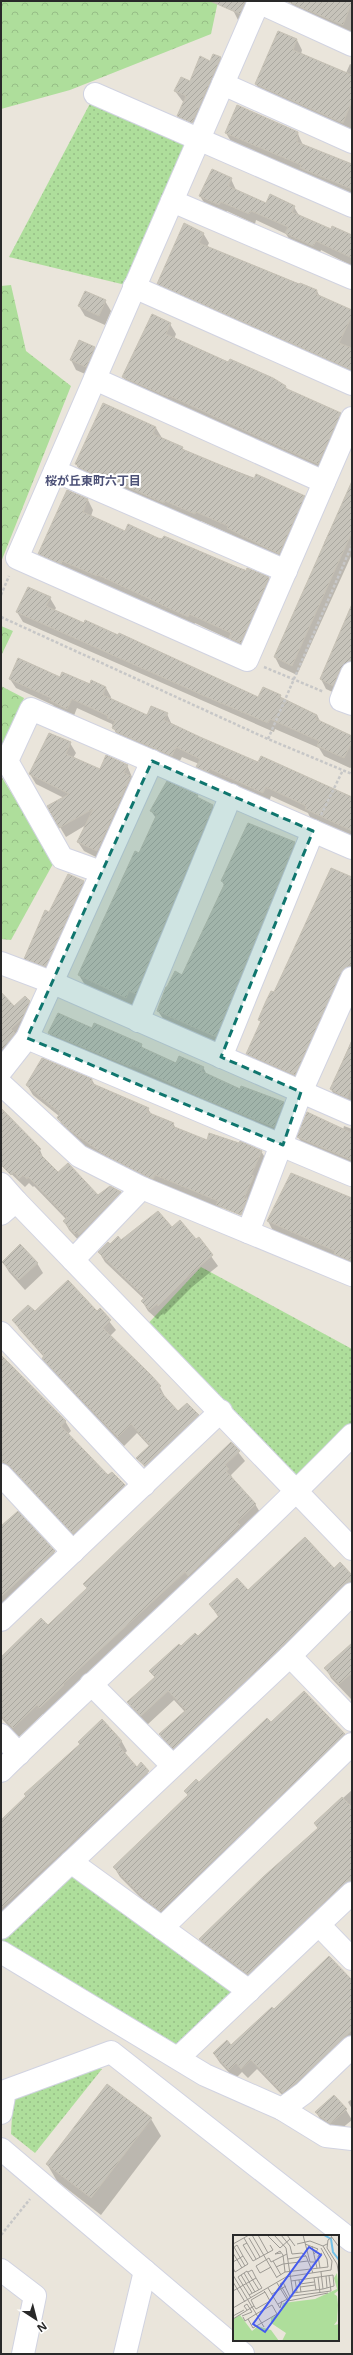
<svg xmlns="http://www.w3.org/2000/svg" width="353" height="2355" viewBox="0 0 353 2355" font-family="'Noto Sans','Noto Sans JP',sans-serif">
  <style>
    .forest { fill: url(#forest-crowns) }
    .park { fill: url(#park-dots) }
    .shadow { fill: #0003; fill-rule: evenodd }
    .building { fill: url(#building-hatch); stroke: #c6c1b5 }
    .lines { fill: none; stroke-linecap: round; stroke-linejoin: round }
    .minor-casing { stroke: #d1d3e1; stroke-width: 24 }
    .path { stroke: #c7c7c7; stroke-width: 2.5; stroke-dasharray: 3 2; stroke-linecap: butt }
    .minor { stroke: #fff; stroke-width: 22 }
    .marked { fill: #0f766e; fill-opacity: 0.2; stroke: #0f766e; stroke-width: 3; stroke-dasharray: 8 5; stroke-linejoin: round }
    .labels { text-anchor: middle; dominant-baseline: central; stroke-width: 4; stroke-linejoin: round; paint-order: stroke }
    .neighbourhood-label { font-size: 12px; font-weight: bold; fill: #4c5177; stroke: #fff }
    .inset-river { fill: none; stroke: #74c1e7; stroke-width: 2 }
    .inset-road { fill: none; stroke: #9d9a94; stroke-width: 1 }
    .view { fill: #445aef; fill-opacity: 0.15; stroke: #445aef; stroke-width: 2 }
    .inset-edge { fill: none; stroke: #292929; stroke-width: 2 }
  </style>
  <defs>
    <pattern id="forest-crowns" width="20" height="18" patternUnits="userSpaceOnUse"><rect width="20" height="18" fill="#aede9b"/><path d="M2 6a3 3 0 1 1 6 0M12 15a3 3 0 1 1 6 0" fill="none" stroke="#96be86"/></pattern>
    <pattern id="park-dots" width="8" height="8" patternUnits="userSpaceOnUse"><rect width="8" height="8" fill="#aede9b"/><path d="M2 2h.1M6 6h.1" fill="none" stroke="#96be86" stroke-width="1.8" stroke-linecap="round"/></pattern>
    <pattern id="building-hatch" width="6" height="6" patternUnits="userSpaceOnUse"><rect width="6" height="6" fill="#c6c3ba"/><path d="M-1 1l2-2M0 6l6-6M5 7l2-2" fill="none" stroke="#aaa8a0"/></pattern>
  </defs>
  <rect width="100%" height="100%" fill="#eae5db"/>
  <g class="forest">
    <path d="M 1,1 L 218,1 L 211,34 L 70,90 L 1,109 Z"/>
    <path d="M 11,285 L 26,351 L 71,386 L 1,562 L 1,286 Z"/>
    <path d="M 1,626 L 13,631 L 1,656 Z"/>
    <path d="M 1,686 L 24,698 L 1,755 Z"/>
    <path d="M 1,776 L 54,862 L 11,940 L 1,939 Z"/>
  </g>
  <g class="park">
    <path d="M 95,94 L 199,140 L 134,287 L 9,257 Z"/>
    <path d="M 201,1267 L 352,1349 L 352,1435 L 298,1491 L 142,1330 Z"/>
    <path d="M 71,1862 L 249,1991 L 178,2058 L 1,1952 L 1,1928 Z"/>
    <path d="M 96,2067 L 102,2069 L 35,2153 L 11,2134 L 13,2099 Z"/>
  </g>
  <g class="shadow">
    <path d="M 236,1 L 257,1 L 245,23 L 238,20 L 233,10 Z"/>
    <path d="M 290,1 L 352,1 L 352,36 L 295,12 Z"/>
    <path d="M 278,32 L 297,40 L 302,50 L 301,54 L 346,73 L 350,64 L 352,65 L 352,134 L 261,94 L 256,84 Z"/>
    <path d="M 220,58 L 226,68 L 198,132 L 184,126 L 178,116 L 184,103 L 175,91 L 190,82 L 211,62 ZM 185,119 L 197,124 L 197,126 L 185,121 Z"/>
    <path d="M 297,132 L 303,145 L 350,164 L 352,162 L 352,198 L 307,178 L 304,173 L 232,143 L 226,133 Z"/>
    <path d="M 231,179 L 236,190 L 267,204 L 294,207 L 300,217 L 331,231 L 352,235 L 352,266 L 321,250 L 319,255 L 292,243 L 286,234 L 256,220 L 255,224 L 227,211 L 225,215 L 206,206 L 200,196 Z"/>
    <path d="M 203,233 L 209,243 L 207,247 L 317,291 L 320,297 L 352,311 L 352,379 L 164,293 L 158,284 Z"/>
    <path d="M 105,301 L 111,311 L 105,325 L 85,316 L 79,306 Z"/>
    <path d="M 170,324 L 176,334 L 174,339 L 285,386 L 288,390 L 340,414 L 346,424 L 324,474 L 129,387 L 123,377 Z"/>
    <path d="M 94,348 L 100,358 L 92,377 L 76,370 L 71,360 Z"/>
    <path d="M 104,405 L 156,428 L 162,438 L 182,448 L 184,451 L 304,497 L 310,507 L 285,564 L 234,538 L 232,535 L 201,521 L 200,523 L 82,474 L 76,464 Z"/>
    <path d="M 352,484 L 352,554 L 297,675 L 280,667 L 275,657 L 326,546 L 324,543 Z"/>
    <path d="M 88,500 L 93,510 L 91,516 L 125,532 L 157,539 L 269,578 L 274,588 L 246,653 L 236,648 L 231,640 L 195,623 L 194,627 L 103,584 L 103,586 L 45,564 L 39,554 Z"/>
    <path d="M 50,598 L 56,608 L 54,611 L 259,698 L 280,696 L 282,700 L 317,715 L 321,723 L 352,737 L 352,767 L 350,768 L 324,756 L 319,748 L 275,729 L 274,732 L 23,622 L 17,612 Z"/>
    <path d="M 352,611 L 352,672 L 339,695 L 326,689 L 321,679 Z"/>
    <path d="M 61,678 L 106,688 L 111,697 L 110,700 L 148,717 L 167,714 L 172,725 L 258,763 L 352,798 L 352,839 L 311,819 L 308,813 L 271,796 L 269,802 L 203,777 L 197,767 L 199,764 L 182,757 L 177,766 L 118,738 L 112,724 L 77,708 L 73,718 L 56,710 L 53,705 L 16,688 L 10,679 Z"/>
    <path d="M 70,743 L 76,753 L 73,758 L 100,770 L 127,765 L 136,787 L 102,860 L 84,851 L 78,842 L 86,825 L 66,837 L 48,807 L 64,798 L 36,784 L 30,774 Z"/>
    <path d="M 159,795 L 197,796 L 200,800 L 213,806 L 218,815 L 132,1007 L 85,985 L 79,975 L 156,818 L 151,811 Z"/>
    <path d="M 294,843 L 300,853 L 221,1046 L 164,1020 L 158,1011 L 183,976 L 224,885 L 222,881 Z"/>
    <path d="M 352,878 L 352,979 L 300,1085 L 253,1064 L 247,1054 L 261,1023 L 259,1020 L 274,994 Z"/>
    <path d="M 83,882 L 89,891 L 51,975 L 31,968 L 26,958 L 50,914 Z"/>
    <path d="M 1,993 L 14,1008 L 29,1002 L 34,1011 L 1,1066 Z"/>
    <path d="M 92,1029 L 141,1045 L 144,1050 L 177,1064 L 203,1067 L 207,1075 L 240,1090 L 283,1103 L 289,1113 L 280,1137 L 55,1043 L 49,1033 Z"/>
    <path d="M 352,1039 L 352,1106 L 336,1099 L 331,1089 Z"/>
    <path d="M 92,1080 L 95,1085 L 148,1109 L 152,1115 L 173,1123 L 176,1129 L 207,1142 L 261,1151 L 267,1161 L 247,1225 L 159,1188 L 88,1149 L 64,1128 L 58,1118 L 59,1116 L 33,1095 L 27,1085 ZM 247,1196 L 242,1215 L 246,1216 L 245,1218 L 241,1217 L 240,1220 L 238,1220 L 240,1216 L 221,1208 L 221,1206 L 240,1214 Z"/>
    <path d="M 6,1114 L 40,1150 L 44,1160 L 58,1174 L 98,1196 L 121,1192 L 126,1202 L 81,1243 L 69,1230 L 64,1221 L 66,1219 L 34,1186 L 33,1187 L 29,1183 L 25,1187 L 1,1164 L 1,1119 Z"/>
    <path d="M 344,1126 L 352,1129 L 352,1166 L 304,1146 L 298,1137 L 343,1130 Z"/>
    <path d="M 291,1175 L 352,1200 L 352,1269 L 273,1231 L 268,1221 Z"/>
    <path d="M 172,1228 L 196,1240 L 198,1238 L 218,1266 L 192,1287 L 164,1315 L 163,1313 L 157,1319 L 148,1311 L 142,1301 L 144,1299 L 105,1262 L 99,1252 L 121,1241 Z"/>
    <path d="M 3,1262 L 37,1263 L 43,1273 L 25,1290 L 9,1272 Z"/>
    <path d="M 100,1310 L 116,1330 L 110,1336 L 160,1387 L 165,1397 L 178,1412 L 198,1416 L 203,1425 L 151,1475 L 138,1458 L 150,1447 L 137,1433 L 124,1446 L 49,1368 L 44,1357 L 19,1329 L 14,1320 L 34,1313 L 97,1313 Z"/>
    <path d="M 1,1356 L 65,1421 L 71,1431 L 68,1434 L 108,1477 L 124,1486 L 129,1495 L 79,1543 L 1,1461 Z"/>
    <path d="M 231,1443 L 245,1461 L 231,1475 L 233,1480 L 255,1504 L 261,1514 L 46,1717 L 43,1714 L 19,1737 L 1,1718 L 1,1664 L 47,1627 L 88,1589 L 85,1584 Z"/>
    <path d="M 18,1512 L 54,1552 L 60,1561 L 1,1611 L 1,1531 Z"/>
    <path d="M 334,1569 L 352,1577 L 352,1593 L 180,1758 L 166,1744 L 160,1735 L 185,1712 L 174,1700 L 147,1725 L 134,1713 L 128,1703 L 155,1678 L 150,1671 L 198,1637 L 219,1618 L 210,1604 L 248,1591 Z"/>
    <path d="M 352,1644 L 352,1700 L 331,1678 L 326,1668 Z"/>
    <path d="M 102,1721 L 122,1742 L 127,1751 L 124,1754 L 137,1768 L 141,1764 L 154,1782 L 1,1926 L 1,1820 L 81,1745 Z"/>
    <path d="M 271,1724 L 345,1734 L 350,1744 L 166,1921 L 155,1912 L 120,1877 L 114,1867 L 188,1796 L 185,1791 L 199,1783 Z"/>
    <path d="M 352,1790 L 352,1892 L 254,1984 L 205,1949 L 200,1939 L 318,1829 L 315,1823 Z"/>
    <path d="M 352,1983 L 352,2039 L 289,2102 L 257,2069 L 248,2078 L 242,2072 L 235,2079 L 220,2063 L 214,2054 Z"/>
    <path d="M 352,2099 L 352,2109 L 348,2102 Z"/>
    <path d="M 346,2110 L 352,2120 L 336,2133 L 322,2122 L 316,2112 Z"/>
    <path d="M 151,2119 L 161,2136 L 101,2215 L 57,2181 L 47,2164 Z"/>
  </g>
  <g class="building">
    <path d="M 210,1 L 245,1 L 240,14 Z"/>
    <path d="M 286,1 L 352,1 L 352,2 L 343,25 Z"/>
    <path d="M 278,31 L 297,39 L 293,50 L 352,75 L 352,101 L 343,123 L 255,84 Z"/>
    <path d="M 213,54 L 221,57 L 192,123 L 177,116 L 186,96 L 174,91 L 181,77 L 190,81 L 200,56 L 210,61 Z"/>
    <path d="M 237,105 L 298,132 L 297,142 L 352,164 L 352,189 L 300,168 L 301,165 L 225,133 Z"/>
    <path d="M 212,169 L 232,178 L 228,186 L 266,203 L 270,194 L 295,206 L 292,212 L 331,229 L 332,226 L 352,235 L 352,258 L 316,241 L 313,246 L 285,233 L 288,227 L 251,211 L 249,214 L 221,202 L 219,205 L 199,196 Z"/>
    <path d="M 184,223 L 204,233 L 199,243 L 299,284 L 300,283 L 317,290 L 316,294 L 352,310 L 352,316 L 339,343 L 352,348 L 352,370 L 157,284 Z"/>
    <path d="M 85,291 L 106,300 L 99,316 L 78,306 Z"/>
    <path d="M 152,314 L 171,323 L 166,334 L 228,362 L 230,359 L 273,378 L 286,386 L 285,388 L 341,413 L 318,464 L 170,396 L 169,397 L 122,377 Z"/>
    <path d="M 79,340 L 95,347 L 86,367 L 70,360 Z"/>
    <path d="M 103,403 L 156,427 L 153,434 L 183,447 L 182,449 L 254,479 L 256,474 L 305,496 L 279,554 L 227,528 L 228,526 L 196,512 L 195,514 L 165,501 L 164,503 L 95,473 L 95,475 L 78,467 L 78,465 L 75,464 Z"/>
    <path d="M 352,481 L 352,532 L 292,666 L 274,657 Z"/>
    <path d="M 67,490 L 88,499 L 83,512 L 125,531 L 128,524 L 158,538 L 162,539 L 164,536 L 225,562 L 246,571 L 247,568 L 269,577 L 241,643 L 229,638 L 231,633 L 189,614 L 188,617 L 98,575 L 97,576 L 62,561 L 61,564 L 38,554 Z"/>
    <path d="M 28,587 L 51,597 L 46,606 L 84,623 L 85,620 L 118,635 L 119,633 L 258,697 L 263,687 L 281,695 L 280,697 L 317,715 L 316,719 L 352,736 L 352,742 L 344,758 L 317,746 L 319,741 L 270,719 L 268,723 L 202,695 L 16,612 Z"/>
    <path d="M 352,604 L 352,660 L 341,668 L 333,686 L 320,679 Z"/>
    <path d="M 18,658 L 60,677 L 62,672 L 90,684 L 91,680 L 106,687 L 103,695 L 147,715 L 151,706 L 168,713 L 164,720 L 200,737 L 258,762 L 261,756 L 352,797 L 352,831 L 305,809 L 306,806 L 266,787 L 263,793 L 210,769 L 208,772 L 196,767 L 200,759 L 176,747 L 172,756 L 116,732 L 117,731 L 112,728 L 115,721 L 107,718 L 108,716 L 72,699 L 67,709 L 49,700 L 51,698 L 9,679 Z"/>
    <path d="M 49,733 L 71,742 L 66,754 L 100,769 L 106,755 L 128,765 L 124,773 L 131,776 L 97,851 L 77,842 L 93,809 L 59,828 L 47,806 L 69,794 L 29,774 Z"/>
    <path d="M 167,781 L 198,795 L 197,797 L 213,805 L 136,994 L 129,991 L 126,998 L 78,975 L 135,851 L 139,853 L 157,814 L 150,811 Z"/>
    <path d="M 248,823 L 295,842 L 216,1037 L 157,1011 L 166,987 L 167,987 L 175,971 L 182,975 L 225,883 L 221,881 Z"/>
    <path d="M 331,868 L 352,877 L 352,963 L 341,973 L 295,1075 L 246,1054 L 261,1021 L 258,1020 L 266,1001 L 271,991 L 274,992 Z"/>
    <path d="M 68,874 L 84,881 L 46,967 L 24,959 L 45,910 L 49,912 Z"/>
    <path d="M 1,992 L 14,1006 L 25,996 L 30,1001 L 22,1019 L 11,1029 L 15,1033 L 1,1051 Z"/>
    <path d="M 58,1013 L 92,1028 L 94,1023 L 142,1044 L 141,1047 L 176,1063 L 179,1056 L 204,1067 L 201,1071 L 240,1089 L 241,1086 L 284,1102 L 274,1127 L 204,1099 L 132,1065 L 131,1067 L 48,1033 Z"/>
    <path d="M 352,1041 L 352,1087 L 347,1098 L 330,1089 Z"/>
    <path d="M 42,1058 L 92,1079 L 91,1083 L 149,1108 L 147,1112 L 174,1123 L 172,1126 L 207,1140 L 209,1133 L 239,1143 L 240,1141 L 262,1151 L 251,1175 L 254,1176 L 244,1198 L 247,1199 L 241,1215 L 216,1205 L 218,1201 L 155,1175 L 153,1179 L 146,1176 L 105,1155 L 68,1129 L 57,1118 L 60,1113 L 26,1085 Z"/>
    <path d="M 1,1108 L 41,1149 L 38,1152 L 58,1172 L 68,1163 L 98,1195 L 110,1186 L 121,1192 L 79,1235 L 77,1232 L 75,1234 L 63,1221 L 67,1217 L 28,1177 L 27,1179 L 23,1175 L 19,1179 L 14,1172 L 11,1175 L 1,1165 Z"/>
    <path d="M 307,1112 L 352,1133 L 352,1160 L 297,1137 Z"/>
    <path d="M 291,1173 L 352,1198 L 351,1261 L 334,1254 L 335,1251 L 267,1221 Z"/>
    <path d="M 158,1211 L 172,1227 L 180,1220 L 196,1239 L 199,1237 L 213,1255 L 186,1278 L 158,1306 L 157,1304 L 150,1310 L 141,1301 L 145,1297 L 98,1252 L 108,1242 L 110,1244 L 118,1236 L 121,1240 Z"/>
    <path d="M 20,1244 L 38,1263 L 19,1280 L 2,1262 Z"/>
    <path d="M 68,1280 L 97,1311 L 100,1308 L 111,1320 L 103,1328 L 150,1374 L 161,1386 L 158,1389 L 178,1411 L 187,1403 L 199,1415 L 145,1466 L 136,1458 L 150,1445 L 131,1424 L 118,1437 L 42,1359 L 44,1355 L 12,1320 L 28,1305 L 35,1311 Z"/>
    <path d="M 1,1355 L 66,1421 L 61,1426 L 108,1475 L 112,1472 L 125,1485 L 73,1534 L 10,1466 L 1,1460 Z"/>
    <path d="M 231,1442 L 240,1451 L 225,1465 L 229,1469 L 226,1471 L 256,1504 L 237,1522 L 240,1525 L 188,1576 L 185,1572 L 63,1684 L 64,1685 L 40,1708 L 37,1705 L 13,1728 L 1,1715 L 1,1657 L 41,1618 L 48,1625 L 87,1588 L 83,1584 Z"/>
    <path d="M 18,1511 L 55,1551 L 35,1571 L 32,1568 L 1,1597 L 1,1526 Z"/>
    <path d="M 305,1537 L 334,1568 L 340,1562 L 352,1575 L 352,1581 L 343,1585 L 281,1647 L 173,1749 L 159,1734 L 186,1710 L 168,1691 L 141,1716 L 127,1702 L 155,1677 L 149,1671 L 179,1644 L 181,1646 L 195,1633 L 198,1636 L 219,1616 L 209,1604 L 237,1578 L 248,1590 Z"/>
    <path d="M 352,1643 L 352,1673 L 339,1684 L 324,1668 Z"/>
    <path d="M 304,1691 L 345,1734 L 160,1911 L 148,1902 L 113,1867 L 188,1795 L 184,1791 L 196,1779 L 199,1782 L 267,1718 L 271,1722 Z"/>
    <path d="M 102,1719 L 122,1741 L 118,1745 L 137,1767 L 141,1762 L 149,1771 L 1,1908 L 1,1820 L 26,1796 L 24,1794 L 80,1744 L 78,1742 Z"/>
    <path d="M 342,1797 L 352,1807 L 352,1881 L 343,1884 L 248,1975 L 221,1953 L 219,1954 L 199,1939 L 263,1877 L 318,1828 L 314,1823 Z"/>
    <path d="M 329,1956 L 352,1980 L 352,2030 L 296,2083 L 283,2093 L 251,2060 L 241,2069 L 236,2063 L 229,2070 L 213,2053 L 227,2040 L 231,2045 L 272,2007 L 274,2009 Z"/>
    <path d="M 107,2084 L 152,2118 L 91,2198 L 46,2164 Z"/>
    <path d="M 334,2095 L 347,2109 L 330,2124 L 315,2112 Z"/>
  </g>
  <g class="lines">
    <defs>
      <g id="minor">
        <path d="M 259,1 L 17,558 L 247,660 L 352,418"/>
        <path d="M 258,2 L 352,45"/>
        <path d="M 223,84 L 352,142"/>
        <path d="M 95,94 L 352,206"/>
        <path d="M 172,201 L 352,278"/>
        <path d="M 134,287 L 352,384"/>
        <path d="M 95,379 L 324,482"/>
        <path d="M 55,471 L 286,571"/>
        <path d="M 352,673 L 341,700 L 352,704"/>
        <path d="M 101,872 L 62,858 L 7,761 L 31,709 L 352,848"/>
        <path d="M 1,963 L 51,982 L 352,1114"/>
        <path d="M 138,1021 L 231,795"/>
        <path d="M 27,1038 L 352,1175"/>
        <path d="M 221,1057 L 313,831"/>
        <path d="M 1,1071 L 27,1038 L 152,761"/>
        <path d="M 1,1084 L 79,1156 L 142,1188 L 352,1275"/>
        <path d="M 1,1184 L 16,1201"/>
        <path d="M 1,1214 L 16,1201 L 352,1549"/>
        <path d="M 248,1232 L 301,1092 L 352,978"/>
        <path d="M 73,1260 L 142,1188"/>
        <path d="M 1,1333 L 144,1485"/>
        <path d="M 1,1475 L 73,1552"/>
        <path d="M 1,1620 L 221,1411"/>
        <path d="M 290,1656 L 352,1720"/>
        <path d="M 91,1684 L 172,1765"/>
        <path d="M 1,1735 L 19,1754"/>
        <path d="M 1,1771 C 117,1658 239,1551 352,1435"/>
        <path d="M 71,1862 L 249,1991"/>
        <path d="M 319,1925 L 352,1959"/>
        <path d="M 1,1928 L 290,1656 L 352,1594"/>
        <path d="M 162,1928 L 352,1744"/>
        <path d="M 1,1952 L 205,2075 L 282,2109 L 304,2093 L 352,2047"/>
        <path d="M 178,2058 L 352,1893"/>
        <path d="M 282,2109 L 326,2136 L 352,2139"/>
        <path d="M 1,2113 L 5,2091 L 111,2052 L 352,2241"/>
        <path d="M 1,2149 L 243,2354"/>
        <path d="M 1,2270 L 35,2296 L 23,2354"/>
        <path d="M 125,2354 L 145,2271"/>
      </g>
    </defs>
    <use href="#minor" class="minor-casing"/>
    <g class="path">
      <path d="M 1,595 L 9,576"/>
      <path d="M 1,617 L 268,739 L 352,774"/>
      <path d="M 264,667 L 324,692"/>
      <path d="M 268,739 L 352,545"/>
      <path d="M 321,815 L 343,770"/>
      <path d="M 1,2235 L 30,2199"/>
    </g>
    <use href="#minor" class="minor"/>
  </g>
  <path class="marked" d="M 152,761 L 313,831 L 221,1057 L 301,1092 L 283,1145 L 27,1038 Z"/>
  <g class="labels">
    <g class="neighbourhood-label">
      <text x="93" y="480">桜が丘東町六丁目</text>
    </g>
  </g>
  <g transform="translate(233 2235)">
    <rect width="106" height="106" fill="#eae5db"/>
    <path d="M 104,38 L 106,55 L 101,59 L 104,61 L 105,70 L 104,86 L 101,90 L 106,89 L 106,106 L 49,106 L 53,98 L 38,88 L 38,83 L 47,78 L 50,68 L 82,64 L 104,54 L 101,43 ZM 7,80 L 19,96 L 25,91 L 31,93 L 38,95 L 46,106 L 0,106 L 0,84 Z" fill="#aede9b"/>
    <path class="inset-river" d="M 91,0 L 98,4 L 100,17 L 106,25"/>
    <path class="inset-road" d="M 19,0 L 44,43M 25,0 L 35,18M 34,0 L 47,13 L 57,4M 41,0 L 53,13 L 60,58 L 90,54 L 88,37M 48,0 L 57,11 L 59,19 L 69,18 L 73,21M 54,0 L 62,11M 70,0 L 77,27 L 83,27M 98,1 L 106,12M 99,2 L 95,5 L 94,13 L 104,29 L 106,40M 11,3 L 23,24M 16,3 L 27,22M 14,8 L 10,10 L 20,26 L 40,15 L 37,10M 0,9 L 16,0M 64,9 L 77,6 L 90,11M 72,9 L 85,14 L 81,19M 79,11 L 84,33M 1,12 L 12,31M 0,13 L 4,10 L 10,21 L 0,27M 0,18 L 9,33M 48,18 L 42,19 L 47,16 L 50,20M 50,20 L 52,37M 55,24 L 73,21 L 80,38M 40,26 L 48,40M 38,27 L 54,19M 38,32 L 27,38 L 23,31 L 36,23 L 38,27M 43,32 L 50,29 L 75,26M 0,33 L 2,37 L 15,29 L 10,21M 87,33 L 85,21 L 89,18M 11,38 L 22,57M 0,40 L 31,92M 8,40 L 19,58M 93,41 L 94,53M 44,42 L 52,37 L 95,32 L 94,24 L 88,13M 85,42 L 87,58M 81,43 L 83,55M 62,45 L 64,57M 66,45 L 68,57M 58,46 L 100,40 L 101,51 L 90,54M 0,47 L 12,67M 44,48 L 55,66 L 95,58M 67,49 L 81,47M 67,52 L 82,50M 35,53 L 47,73 L 49,66M 0,56 L 23,43 L 19,35 L 15,37M 39,59 L 53,51M 106,59 L 106,72M 16,60 L 29,53 L 23,43M 18,63 L 5,42 L 14,36 L 26,55M 55,63 L 47,49 L 50,47 L 57,62M 45,69 L 60,61 L 98,56 L 96,41M 21,71 L 23,74 L 37,66 L 32,57M 0,73 L 53,42 L 98,35 L 99,26 L 90,11 L 94,9M 0,81 L 11,75M 9,81 L 19,77 L 14,69 L 11,71 L 14,75M 10,82 L 12,86 L 15,84 L 23,79 L 39,70 L 44,79 L 20,93 L 15,84M 0,84 L 21,71 L 18,65 L 32,57 L 31,56"/>
    <path class="view" d="M 76,12 L 88,20 L 32,97 L 20,89 Z"/>
    <rect width="106" height="106" class="inset-edge"/>
  </g>
  <rect width="353" height="2355" fill="none" stroke="#292929" stroke-width="4"/>
  <g transform="translate(36 2319) rotate(144)" stroke="#ffffff" stroke-width="3" paint-order="stroke">
  <path d="M0-3L7 15L0 10L-7 15Z" fill="#292929"/>
  <text y="-6" font-size="11" font-weight="bold" text-anchor="middle" fill="#292929">N</text>
  </g>
</svg>
